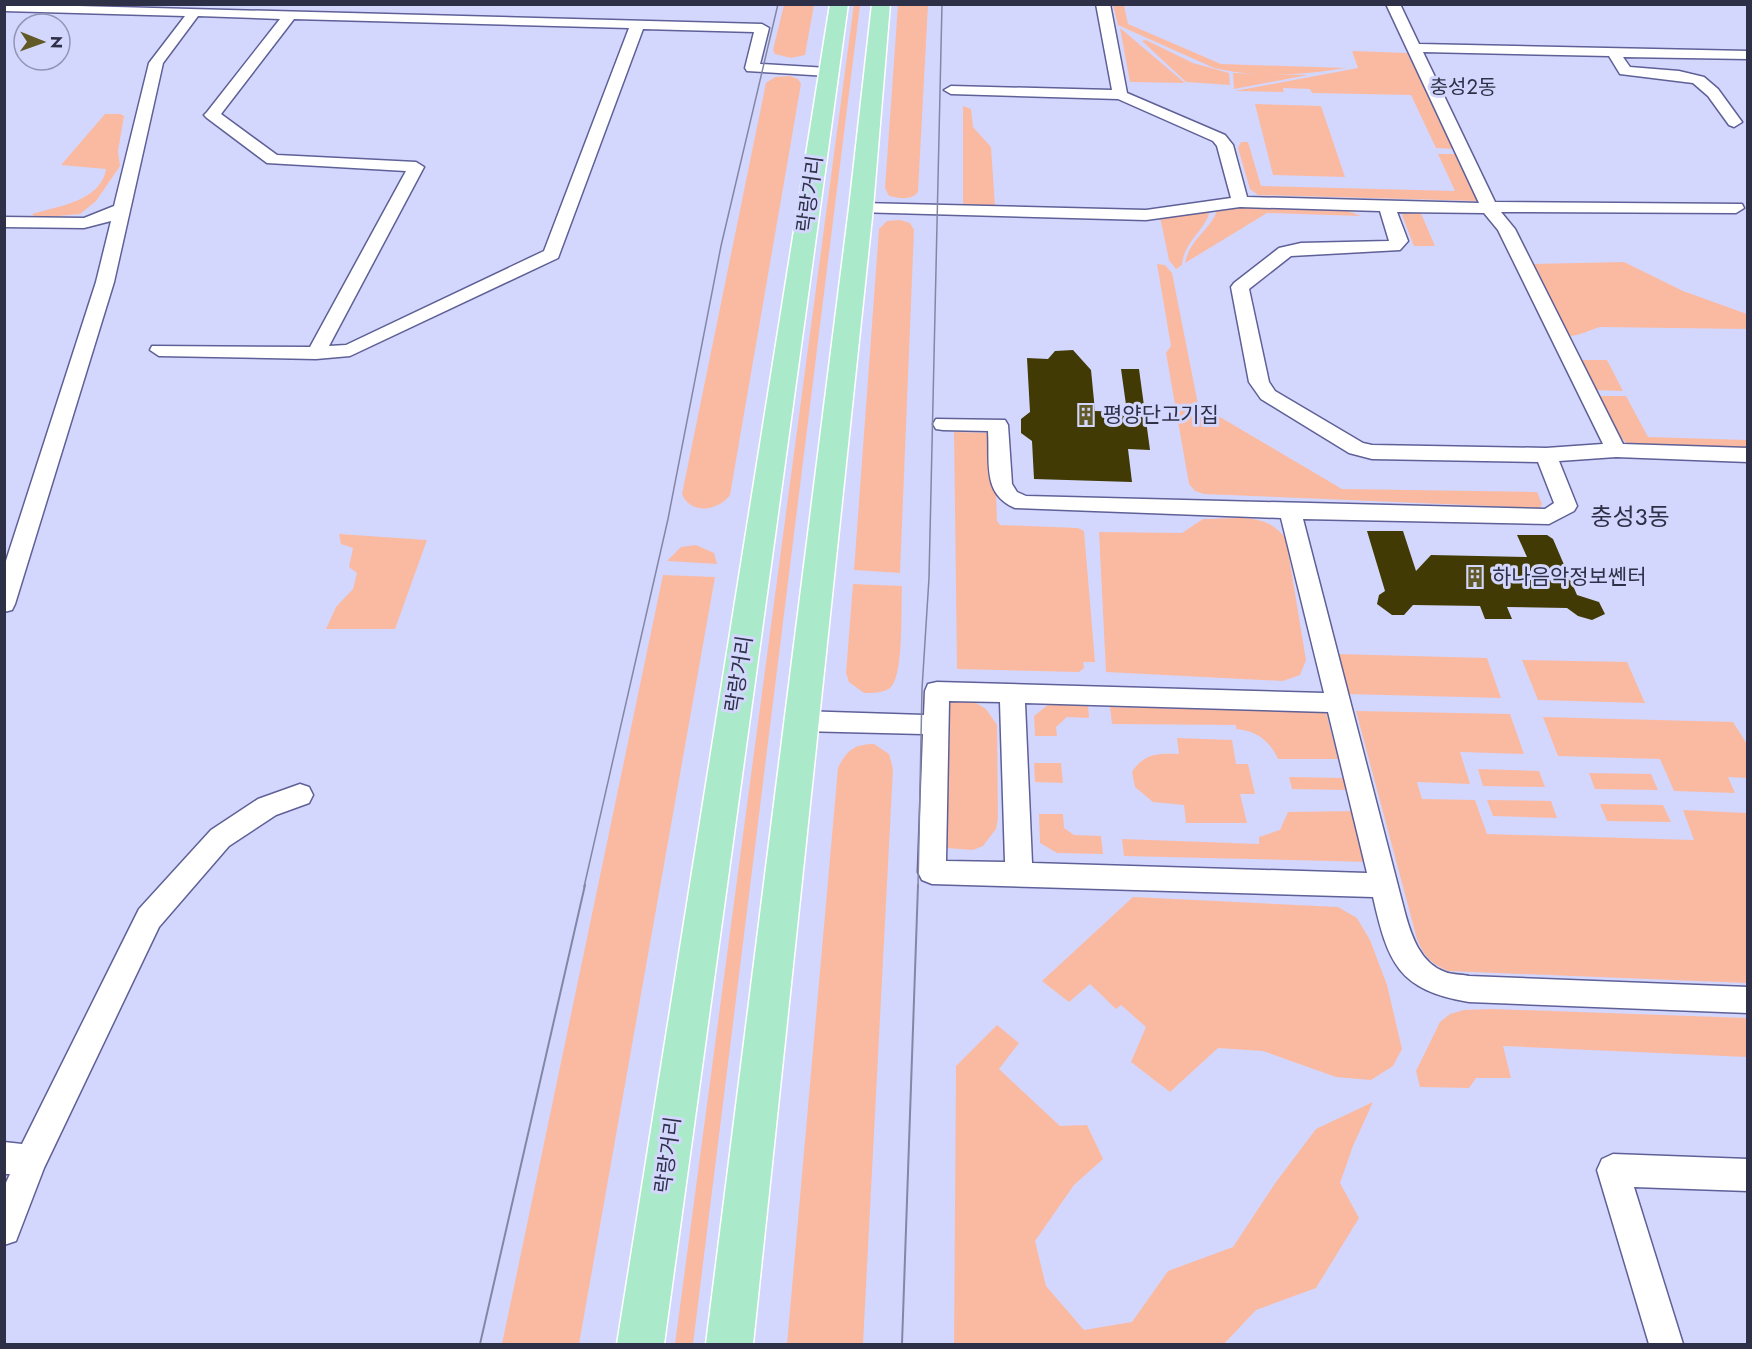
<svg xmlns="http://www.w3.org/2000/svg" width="1752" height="1349" viewBox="0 0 1752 1349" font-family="Jost,'Noto Sans KR',sans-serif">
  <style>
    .green { fill: #fabaa2 }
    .building { fill: #413a04 }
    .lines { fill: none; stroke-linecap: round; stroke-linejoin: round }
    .street-casing { stroke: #5e6097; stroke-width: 3 }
    .primary-casing { stroke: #fff; stroke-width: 3 }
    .street { fill: #fff; fill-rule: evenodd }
    .primary { fill: #abe9cb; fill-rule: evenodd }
    .tram-far1 { stroke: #8386a5; stroke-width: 1.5 }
    .tram { stroke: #8386a5; stroke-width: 2 }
    .labels { text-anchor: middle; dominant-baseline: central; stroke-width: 6; stroke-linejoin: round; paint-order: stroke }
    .far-quarter-label { font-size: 20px; fill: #2e3048; stroke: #d4d7fd }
    .street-label { font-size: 21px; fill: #2e3048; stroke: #d4d7fd }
    .poi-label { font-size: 21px; fill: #2e3048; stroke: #d4d7fd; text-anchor: start }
    .quarter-label { font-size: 24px; fill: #2e3048; stroke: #d4d7fd }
  </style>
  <rect width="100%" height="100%" fill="#d4d7fd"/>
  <g class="green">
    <path d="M 854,4 L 860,5 L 693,1344 L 675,1344 Z"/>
    <path d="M 784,5 L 814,5 L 805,55 L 791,58 L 775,54 L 773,50 Z"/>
    <path d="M 898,5 L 928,5 L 918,192 C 911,201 899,198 889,196 L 885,188 Z"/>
    <path d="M 1113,5 L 1124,5 L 1128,24 L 1221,64 L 1346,68 C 1304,75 1255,78 1214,68 L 1118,25 Z"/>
    <path d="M 1120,28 L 1185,83 L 1130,82 Z"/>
    <path d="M 1146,40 L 1193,63 L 1229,73 L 1230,85 L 1186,82 L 1142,41 Z"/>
    <path d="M 1352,51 L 1407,53 L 1456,149 L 1436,148 L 1411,95 L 1312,93 L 1310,89 L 1283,88 L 1284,92 L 1235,91 L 1358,68 Z"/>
    <path d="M 1233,73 L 1308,75 L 1234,89 Z"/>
    <path d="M 790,76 L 798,79 L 801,84 L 730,495 C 719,511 690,515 682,494 L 766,83 L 775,77 Z"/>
    <path d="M 1255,104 L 1321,106 L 1345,177 L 1273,175 Z"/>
    <path d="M 963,106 L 971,109 L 973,127 L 991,147 L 995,206 L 963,205 Z"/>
    <path d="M 105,114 L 120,114 L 124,116 L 118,151 L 120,166 L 96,201 L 80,214 L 36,218 L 32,214 C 59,206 101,201 106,169 L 61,165 Z"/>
    <path d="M 1241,142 L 1248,142 L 1261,186 L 1455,191 L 1438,154 L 1458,154 L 1479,201 L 1258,195 L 1250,189 L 1238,148 Z"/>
    <path d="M 1243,206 L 1340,208 L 1361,216 L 1267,213 L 1185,263 C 1190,238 1211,230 1217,210 Z"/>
    <path d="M 1210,210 C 1206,231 1184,240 1182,265 L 1176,269 L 1169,260 L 1160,217 Z"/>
    <path d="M 1405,211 L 1420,211 L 1435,246 L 1414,246 L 1402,215 Z"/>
    <path d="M 900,220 L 910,223 L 914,230 L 900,573 L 854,570 L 879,229 L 887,221 Z"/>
    <path d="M 1624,262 L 1683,291 L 1747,314 L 1747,329 L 1600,327 C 1589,330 1579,336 1569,336 L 1532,264 Z"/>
    <path d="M 1157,264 L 1165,265 L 1172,273 L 1198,404 L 1342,489 L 1537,492 L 1542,504 L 1540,508 L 1204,494 L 1195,491 L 1189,484 L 1166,353 L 1171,346 Z"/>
    <path d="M 1580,360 L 1607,360 L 1623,391 L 1595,390 Z"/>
    <path d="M 1598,396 L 1626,396 L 1648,437 L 1747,440 L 1747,449 L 1628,444 L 1619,436 Z"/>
    <path d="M 954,432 L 994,433 L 997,521 L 1000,525 L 1078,528 L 1084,531 L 1095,662 L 1083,662 L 1084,668 L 1079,672 L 957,669 Z"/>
    <path d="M 1203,519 C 1234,519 1267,511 1286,539 L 1306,660 L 1300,675 L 1283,681 L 1106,672 L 1099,532 L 1182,533 Z"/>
    <path d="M 339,534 L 427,540 L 395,629 L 326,629 L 336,607 L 353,589 L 357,573 L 349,567 L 353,548 L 341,544 Z"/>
    <path d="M 696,545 L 714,553 L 717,564 L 667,561 L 681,547 Z"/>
    <path d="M 663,575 L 715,577 L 579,1344 L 502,1344 Z"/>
    <path d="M 853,584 L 902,586 C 901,605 904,675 891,687 C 885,693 873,693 864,693 L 849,682 L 846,673 Z"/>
    <path d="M 1337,654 L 1487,658 L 1501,698 L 1347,694 Z"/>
    <path d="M 1522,660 L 1627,662 L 1645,703 L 1538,700 Z"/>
    <path d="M 950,699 L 976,703 L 986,709 L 997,725 L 998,818 L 996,829 L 983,846 L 973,850 L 947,848 Z"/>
    <path d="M 1049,704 L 1088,705 L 1089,718 L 1067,717 L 1056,727 L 1057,736 L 1035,736 L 1034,716 Z"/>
    <path d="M 1110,707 L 1326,712 L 1338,759 L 1278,759 C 1269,740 1257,731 1236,729 L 1236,725 L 1112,724 Z"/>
    <path d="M 1356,711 L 1510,714 L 1524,754 L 1460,752 L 1470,784 L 1417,782 L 1422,799 L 1475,800 L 1487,834 L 1694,840 L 1683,810 L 1746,813 L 1747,983 L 1448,971 C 1430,963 1424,956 1417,939 Z"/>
    <path d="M 1543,717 L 1733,722 L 1747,744 L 1747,778 L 1728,777 L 1735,793 L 1674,791 L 1660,759 L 1558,756 Z"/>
    <path d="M 1177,738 L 1232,740 L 1236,764 L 1248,764 L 1255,794 L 1240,794 L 1247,823 L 1186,823 L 1184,805 L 1153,802 L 1135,787 L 1132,772 C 1144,753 1158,753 1179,754 Z"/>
    <path d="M 874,744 L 889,754 L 893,769 L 863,1344 L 787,1344 L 838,768 C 846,751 854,744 874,744 Z"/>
    <path d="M 1034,763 L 1061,763 L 1063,783 L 1035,782 Z"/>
    <path d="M 1478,769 L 1539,771 L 1545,787 L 1483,786 Z"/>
    <path d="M 1589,773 L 1651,774 L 1658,790 L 1595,789 Z"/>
    <path d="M 1289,777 L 1344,778 L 1347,790 L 1292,789 Z"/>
    <path d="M 1487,800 L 1551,801 L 1557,818 L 1493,816 Z"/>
    <path d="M 1600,804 L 1663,805 L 1671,822 L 1607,821 Z"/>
    <path d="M 1357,811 L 1370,862 L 1124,856 L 1122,839 L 1259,844 L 1259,837 L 1280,830 L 1288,812 Z"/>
    <path d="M 1039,814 L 1063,814 L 1064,828 L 1074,835 L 1101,836 L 1103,854 L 1057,853 L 1040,843 Z"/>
    <path d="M 1133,897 L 1338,907 L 1357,918 L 1370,940 L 1387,985 L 1402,1049 L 1393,1066 L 1371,1080 L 1336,1077 L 1263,1051 L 1218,1048 L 1170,1092 L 1131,1062 L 1146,1027 L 1121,1005 L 1116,1009 L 1090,984 L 1069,1002 L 1042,981 Z"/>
    <path d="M 1493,1009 L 1747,1018 L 1747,1057 L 1503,1046 L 1511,1078 L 1476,1078 L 1469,1088 L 1420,1087 L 1416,1071 L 1440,1022 L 1450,1014 L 1464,1010 Z"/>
    <path d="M 997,1025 L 1019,1043 L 999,1069 L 1060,1126 L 1087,1125 L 1103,1159 L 1074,1185 L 1035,1241 L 1046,1286 L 1084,1330 L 1132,1322 L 1168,1271 L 1233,1247 L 1276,1182 L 1316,1129 L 1373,1102 L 1353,1146 L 1340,1183 L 1359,1218 L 1316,1288 L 1256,1310 L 1224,1344 L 954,1344 L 956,1066 Z"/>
  </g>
  <g class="building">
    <path d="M 1073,350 L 1091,370 L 1095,411 L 1127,412 L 1121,369 L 1139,369 L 1150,450 L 1128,449 L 1132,482 L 1034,479 L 1032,441 L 1021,433 L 1021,419 L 1030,412 L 1027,358 L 1048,359 L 1055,351 Z"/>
    <path d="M 1367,531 L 1403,531 L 1416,571 L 1431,555 L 1527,557 L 1517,535 L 1547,535 L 1553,539 L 1577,595 L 1599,602 L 1605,614 L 1592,620 L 1578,616 L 1567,608 L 1507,607 L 1512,619 L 1485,619 L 1480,606 L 1413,605 L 1404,615 L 1392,615 L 1377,604 L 1379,595 L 1385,591 Z"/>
  </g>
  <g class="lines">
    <defs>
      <g id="street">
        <path d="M 4,4 L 762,24 L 769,28 L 760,64 L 828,68 L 835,72 L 828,76 L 747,71 L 745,68 L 754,32 L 643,29 L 558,258 L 350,356 L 316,359 L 159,356 L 150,350 L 152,346 L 310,347 L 406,171 L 267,163 L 207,118 L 204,115 L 207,112 L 280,19 L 198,16 L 163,63 L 114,282 L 15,604 L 12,610 L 4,612 L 4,567 L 96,282 L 111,221 L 84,228 L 4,227 L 4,217 L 84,218 L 114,206 L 149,63 L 185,16 L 4,11 ZM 294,19 L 629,28 L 544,251 L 346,345 L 329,346 L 424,167 L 416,162 L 277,155 L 221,114 Z"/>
        <path d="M 1096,4 L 1110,4 L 1127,93 L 1225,135 L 1233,145 L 1247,197 L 1479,203 L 1386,4 L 1400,4 L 1419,44 L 1748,51 L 1748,59 L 1623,57 L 1630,67 L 1679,71 L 1704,77 L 1718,89 L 1742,122 L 1734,127 L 1729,125 L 1708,96 L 1693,83 L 1620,74 L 1609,56 L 1423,52 L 1495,202 L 1742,204 L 1744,208 L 1736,213 L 1501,212 L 1515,229 L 1623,444 L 1748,448 L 1748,462 L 1616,457 L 1559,461 L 1577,506 L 1574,511 L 1549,524 L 1303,519 L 1405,913 C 1411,935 1420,963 1445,972 C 1452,975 1461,974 1469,976 L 1748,987 L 1748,1013 L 1469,1002 C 1398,990 1388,963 1373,897 L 932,884 L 922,880 L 918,872 L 923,734 L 800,731 L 791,728 L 788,721 L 791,714 L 800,711 L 924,715 L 925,691 L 928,684 L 937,682 L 1324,693 L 1281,518 L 1015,508 C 982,494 990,463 988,431 L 943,430 L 936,429 L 933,424 L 936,419 L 1005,420 L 1008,425 L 1012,484 L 1017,492 L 1026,496 L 1545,509 L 1554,503 L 1538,462 L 1372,459 L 1349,453 L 1261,399 L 1249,382 L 1231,287 L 1234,283 L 1279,248 L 1301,243 L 1389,241 L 1380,211 L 1240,207 L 1146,220 L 855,212 L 853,208 L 861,203 L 1146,210 L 1231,198 L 1217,146 L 1213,141 L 1118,99 L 951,94 L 944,90 L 951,86 L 1112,90 ZM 1397,212 L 1484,213 L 1498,230 L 1603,444 L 1546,448 L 1372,445 L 1363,443 L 1275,391 L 1269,382 L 1249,289 L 1291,256 L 1400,250 L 1408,241 ZM 949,701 L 1000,702 L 1005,862 L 946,861 ZM 1025,703 L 1328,712 L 1367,873 L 1032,863 Z"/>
        <path d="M 300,784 L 309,787 L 313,795 L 309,803 L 276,815 L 229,846 L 159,927 L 44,1168 L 16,1241 L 4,1245 L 4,1187 L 10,1174 L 4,1174 L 4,1142 L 22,1144 L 139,909 L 211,830 L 258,799 Z"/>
        <path d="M 1613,1154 L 1748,1159 L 1748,1191 L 1634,1187 L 1683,1344 L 1649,1344 L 1597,1170 L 1602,1159 Z"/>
      </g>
      <g id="primary">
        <path d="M 830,4 L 848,4 L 664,1344 L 617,1344 Z"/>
        <path d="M 872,4 L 890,4 L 873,208 L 753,1344 L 706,1344 L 849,208 Z"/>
      </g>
    </defs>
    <use href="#street" class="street-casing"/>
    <use href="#primary" class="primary-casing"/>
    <use href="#street" class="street"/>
    <use href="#primary" class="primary"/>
    <g class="tram-far1">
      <path d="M 584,887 L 668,519 L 721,246 L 778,4"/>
      <path d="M 918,887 L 922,689 L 929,578 L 942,4"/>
    </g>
    <g class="tram">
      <path d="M 480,1344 L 585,885"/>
      <path d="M 902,1344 L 918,885"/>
    </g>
  </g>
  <defs>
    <symbol id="building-bare" viewBox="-9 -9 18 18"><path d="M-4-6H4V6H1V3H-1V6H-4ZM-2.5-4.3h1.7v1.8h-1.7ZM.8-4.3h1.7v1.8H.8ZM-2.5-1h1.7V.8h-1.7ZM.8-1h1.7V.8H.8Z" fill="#615a26" stroke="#d4d7fd" stroke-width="2.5" paint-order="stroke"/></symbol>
  </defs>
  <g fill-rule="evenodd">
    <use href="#building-bare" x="1071" y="400" width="30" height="30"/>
    <use href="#building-bare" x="1460" y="562" width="30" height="30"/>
  </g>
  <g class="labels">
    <g class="far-quarter-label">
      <text x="1463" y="87">충성2동</text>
    </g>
    <g class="street-label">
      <text transform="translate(810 194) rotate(-82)">락랑거리</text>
      <text transform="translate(739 674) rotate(-81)">락랑거리</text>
      <text transform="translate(668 1155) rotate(-82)">락랑거리</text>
    </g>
    <g class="poi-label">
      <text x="1103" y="415">평양단고기집</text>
      <text x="1492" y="577">하나음악정보쎈터</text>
    </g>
    <g class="quarter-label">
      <text x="1630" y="516">충성3동</text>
    </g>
  </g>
  <rect width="1752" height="1349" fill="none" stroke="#2e3048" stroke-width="12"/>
  <g transform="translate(42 42) rotate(91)"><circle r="28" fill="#d4d7fd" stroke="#9294b5" stroke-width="1.5"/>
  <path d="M0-4.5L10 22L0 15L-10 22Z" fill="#615a26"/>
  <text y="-9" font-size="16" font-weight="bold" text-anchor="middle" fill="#2e3048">N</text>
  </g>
</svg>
